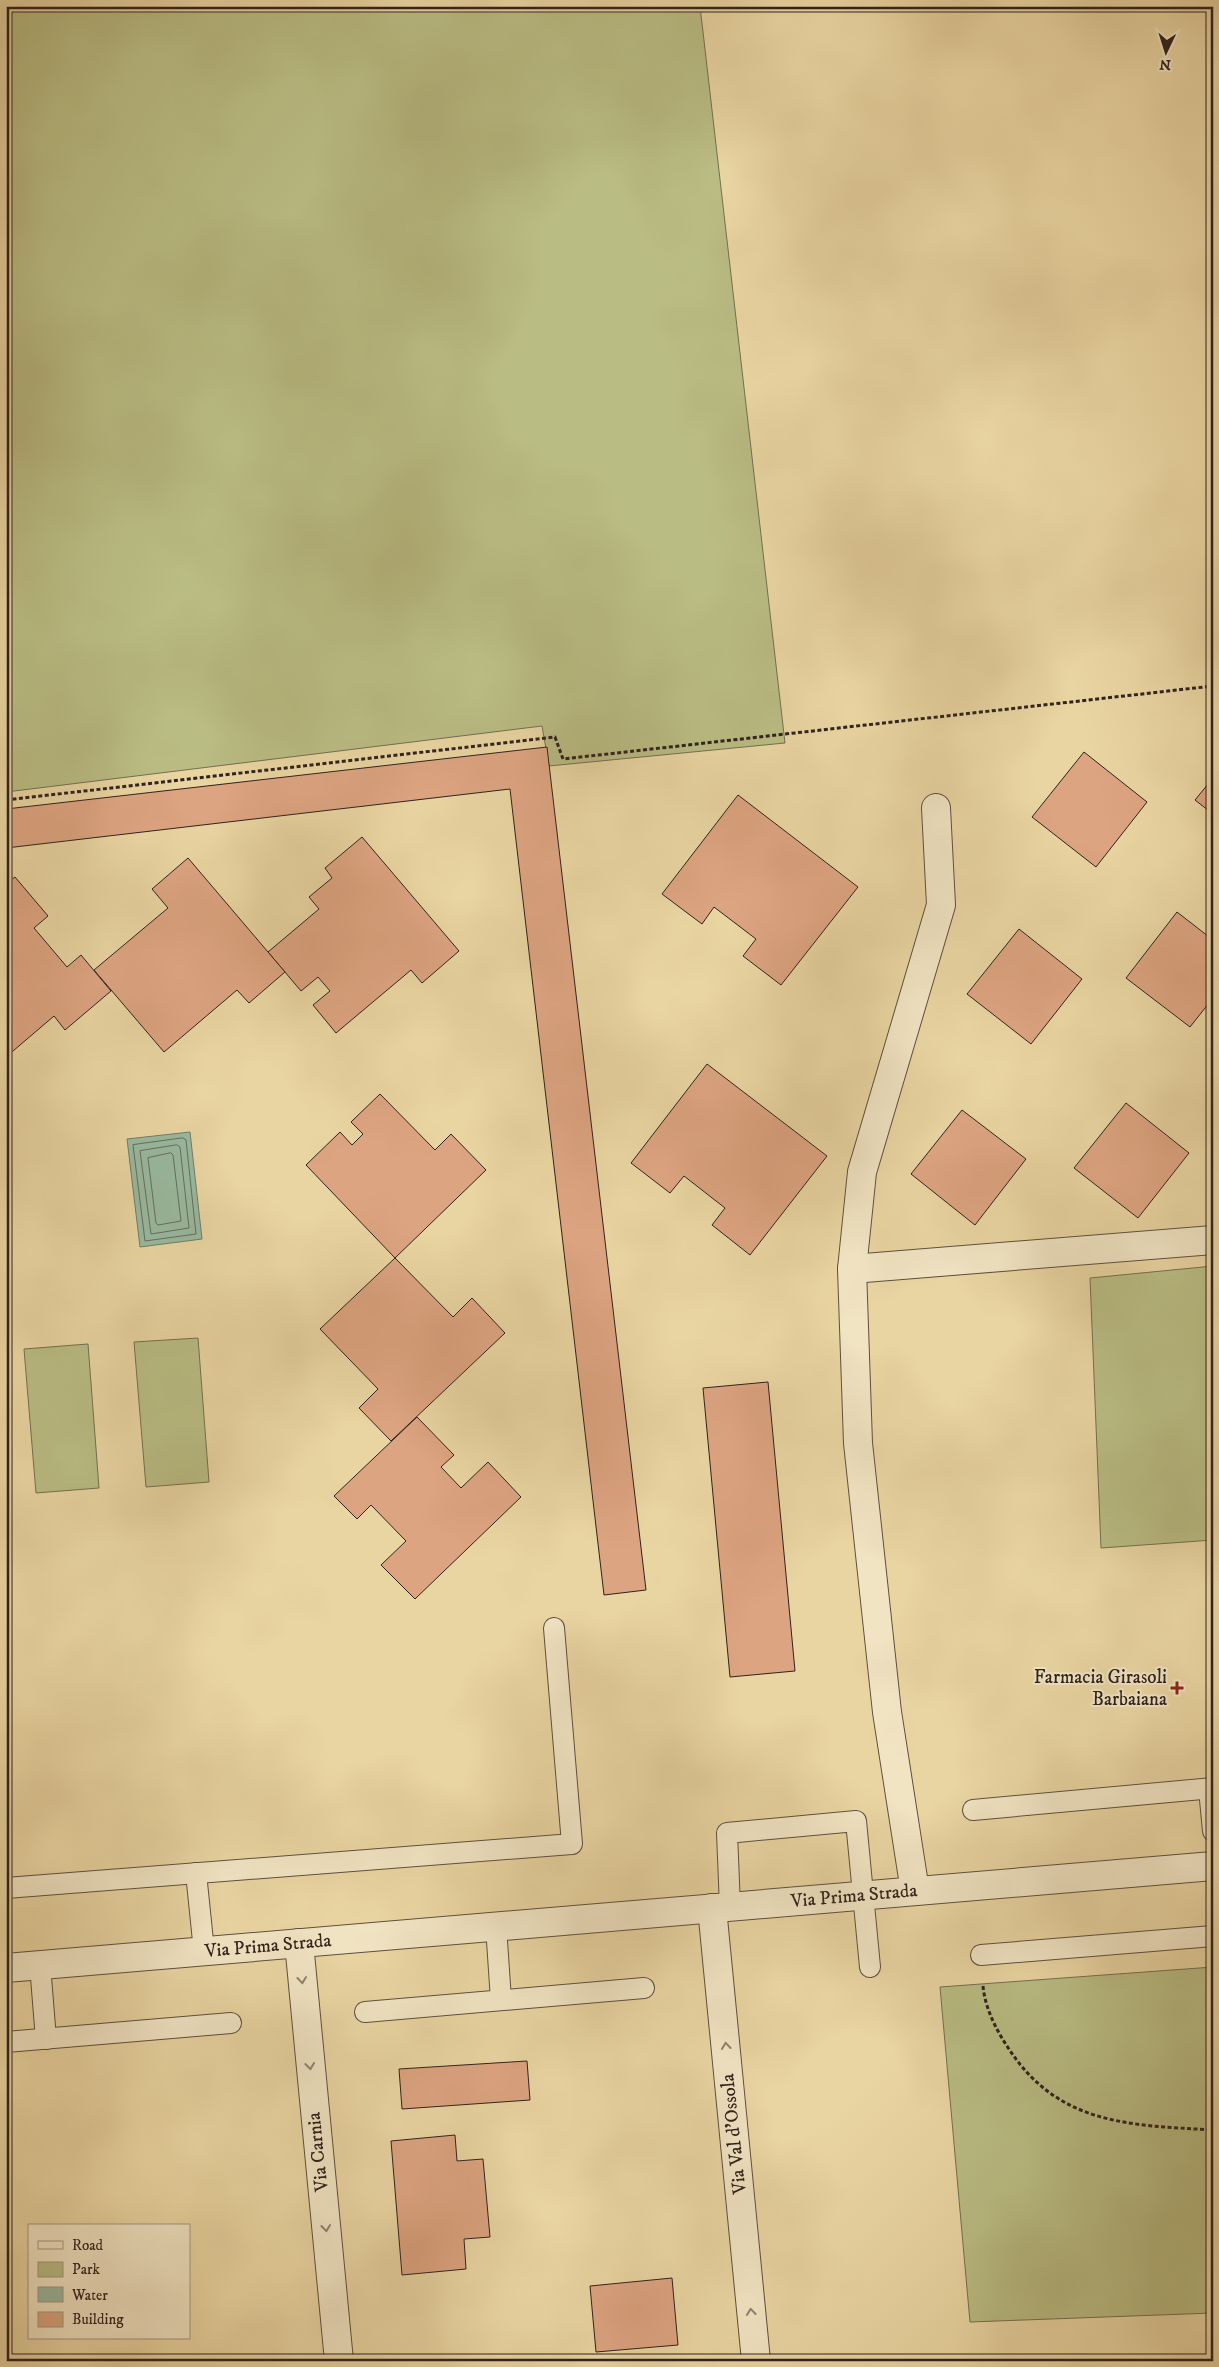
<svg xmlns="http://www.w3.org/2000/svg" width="1219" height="2367" viewBox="0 0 1219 2367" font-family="'IM FELL DW Pica',serif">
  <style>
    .green { fill: #b9bc83; stroke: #746f50 }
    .water { fill: #99b9a0; stroke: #6f7d6c }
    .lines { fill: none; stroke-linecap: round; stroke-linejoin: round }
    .shore { stroke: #646e5f; stroke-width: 1 }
    .building { fill: #dda481; stroke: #30221e }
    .service-casing { stroke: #5e4f3f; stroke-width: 22 }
    .minor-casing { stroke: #5e4f3f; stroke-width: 30 }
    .path { stroke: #30221e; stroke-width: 3; stroke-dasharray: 4 2.5; stroke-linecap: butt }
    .service { stroke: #f1e4c3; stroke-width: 20 }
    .minor { stroke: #f1e4c3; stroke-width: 28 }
    .oneway { stroke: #908370 }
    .poi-dot { fill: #8f2418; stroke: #f1e4c3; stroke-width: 2 }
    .labels { text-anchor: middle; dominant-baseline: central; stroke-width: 4; stroke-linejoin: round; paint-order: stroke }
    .poi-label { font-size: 19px; fill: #30221e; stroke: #f1e4c3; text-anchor: end }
    .street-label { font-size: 19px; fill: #30221e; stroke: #f1e4c3 }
  </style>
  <rect width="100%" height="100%" fill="#e9d5a2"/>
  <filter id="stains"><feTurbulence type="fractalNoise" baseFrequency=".004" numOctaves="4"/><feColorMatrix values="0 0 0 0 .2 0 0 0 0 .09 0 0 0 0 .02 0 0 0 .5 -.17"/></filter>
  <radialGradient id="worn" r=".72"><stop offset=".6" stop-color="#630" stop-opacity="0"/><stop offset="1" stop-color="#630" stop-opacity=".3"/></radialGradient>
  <g class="green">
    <path d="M 6,6 L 700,6 L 785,743 L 549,766 L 542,726 L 6,792 Z"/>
    <path d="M 1213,1266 L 1213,1540 L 1101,1548 L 1090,1278 Z"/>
    <path d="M 198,1338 L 209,1482 L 146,1487 L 134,1342 Z"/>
    <path d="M 88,1344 L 99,1488 L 36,1493 L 24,1349 Z"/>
    <path d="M 1213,1967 L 1213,2313 L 970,2322 L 940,1987 Z"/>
  </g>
  <path class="water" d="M 190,1132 L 202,1239 L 140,1247 L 127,1139 Z"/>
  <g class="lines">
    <g class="shore">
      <path d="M 183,1138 L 186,1140 L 196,1234 L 145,1241 L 133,1145 Z"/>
      <path d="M 177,1145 L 180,1147 L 189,1228 L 151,1234 L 140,1151 Z"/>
      <path d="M 171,1153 L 173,1155 L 181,1221 L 158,1225 L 156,1223 L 148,1158 Z"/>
    </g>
  </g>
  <g class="building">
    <path d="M 547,747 L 646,1590 L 604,1595 L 510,789 L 6,848 L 6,809 Z"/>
    <path d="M 1084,752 L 1147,802 L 1096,867 L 1032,817 Z"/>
    <path d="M 1213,778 L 1213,814 L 1195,800 Z"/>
    <path d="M 738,795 L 858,887 L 781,985 L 743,956 L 756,939 L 714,907 L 702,924 L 662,894 Z"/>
    <path d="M 362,837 L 459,951 L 422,983 L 411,970 L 336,1033 L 313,1005 L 330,991 L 318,977 L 301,991 L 268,952 L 319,909 L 309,897 L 332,878 L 325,868 Z"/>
    <path d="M 188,858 L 285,972 L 249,1003 L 237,990 L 164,1052 L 94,970 L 168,908 L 152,889 Z"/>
    <path d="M 15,877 L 48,916 L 34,928 L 67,967 L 81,955 L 111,991 L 65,1030 L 54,1016 L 6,1057 L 6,884 Z"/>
    <path d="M 1177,912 L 1213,940 L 1213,998 L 1190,1027 L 1126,978 Z"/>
    <path d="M 1019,929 L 1082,979 L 1031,1044 L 967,994 Z"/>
    <path d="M 707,1064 L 827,1156 L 750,1255 L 712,1225 L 725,1208 L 684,1176 L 670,1193 L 631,1163 Z"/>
    <path d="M 380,1094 L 435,1150 L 451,1134 L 486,1170 L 395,1258 L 306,1165 L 340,1132 L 352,1145 L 363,1134 L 351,1122 Z"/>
    <path d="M 1126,1103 L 1189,1153 L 1138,1218 L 1074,1168 Z"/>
    <path d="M 962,1110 L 1026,1159 L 975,1225 L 911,1174 Z"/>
    <path d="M 395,1258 L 453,1317 L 472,1298 L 505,1333 L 391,1441 L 359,1408 L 378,1389 L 320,1329 Z"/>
    <path d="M 768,1382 L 795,1671 L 730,1677 L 703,1388 Z"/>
    <path d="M 417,1417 L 454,1455 L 441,1467 L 461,1488 L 488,1462 L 521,1497 L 415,1599 L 381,1565 L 406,1541 L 371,1505 L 357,1519 L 334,1496 Z"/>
    <path d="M 527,2061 L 530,2100 L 402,2109 L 399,2069 Z"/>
    <path d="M 455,2135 L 457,2161 L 483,2159 L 490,2237 L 464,2239 L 466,2269 L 402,2275 L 391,2141 Z"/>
    <path d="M 672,2278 L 678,2345 L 596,2352 L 590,2286 Z"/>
  </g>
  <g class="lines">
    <defs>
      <g id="service">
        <path d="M 1209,1789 L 1213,1831"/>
        <path d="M 973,1810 L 1213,1788"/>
        <path d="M 196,1873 L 204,1951"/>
        <path d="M 6,1888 L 572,1844 L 554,1628"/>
        <path d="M 730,1907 L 727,1833 L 856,1821 L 870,1967"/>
        <path d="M 496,1926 L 501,2000"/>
        <path d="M 981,1955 L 1213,1936"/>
        <path d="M 40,1965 L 46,2039"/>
        <path d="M 365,2012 L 644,1988"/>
        <path d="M 6,2042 L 231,2023"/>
      </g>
      <g id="minor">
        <path d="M 852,1269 L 1213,1240"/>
        <path d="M 915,1891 L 887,1712 L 858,1443 L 852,1269 L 862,1172 L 941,905 L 936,808"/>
        <path d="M 712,1908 L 756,2361"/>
        <path d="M 299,1943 L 339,2361"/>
        <path d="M 6,1968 L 1213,1866"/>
      </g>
    </defs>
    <use href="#service" class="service-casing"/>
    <use href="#minor" class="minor-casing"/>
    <g class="path">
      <path d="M 6,800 L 555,737 L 563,759 L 1213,686"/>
      <path d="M 983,1986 C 985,2007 995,2028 1007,2046 C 1057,2125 1128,2125 1213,2130"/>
    </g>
    <use href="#service" class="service"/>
    <use href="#minor" class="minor"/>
  </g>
  <defs><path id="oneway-chevron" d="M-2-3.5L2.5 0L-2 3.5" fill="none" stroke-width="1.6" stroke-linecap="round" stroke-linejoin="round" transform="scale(1.25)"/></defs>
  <g class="oneway">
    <use href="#oneway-chevron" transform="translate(302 1980) rotate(84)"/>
    <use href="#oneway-chevron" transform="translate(726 2046) rotate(-96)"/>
    <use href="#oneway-chevron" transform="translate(310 2066) rotate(84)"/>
    <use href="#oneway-chevron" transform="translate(326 2228) rotate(84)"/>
    <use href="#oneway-chevron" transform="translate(751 2312) rotate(-96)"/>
  </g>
  <path class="poi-dot" d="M1174.5 1680.5h5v5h5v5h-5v5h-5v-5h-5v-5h5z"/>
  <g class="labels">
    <g class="poi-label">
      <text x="1167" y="1677">Farmacia Girasoli<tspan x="1167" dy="22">Barbaiana</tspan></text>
    </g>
    <g class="street-label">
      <text transform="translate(854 1896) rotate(-5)">Via Prima Strada</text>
      <text transform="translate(268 1946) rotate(-5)">Via Prima Strada</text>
      <text transform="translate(734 2134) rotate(-96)">Via Val d'Ossola</text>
      <text transform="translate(318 2152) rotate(-96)">Via Carnia</text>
    </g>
  </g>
  <rect width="1219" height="2367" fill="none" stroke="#e9d5a2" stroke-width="25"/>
  <rect x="8" y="8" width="1204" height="2352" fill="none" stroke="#30221e" stroke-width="2.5"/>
  <rect x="12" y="12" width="1194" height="2342" fill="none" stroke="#30221e"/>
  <rect x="28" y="2224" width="162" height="115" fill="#f1e4c3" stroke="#a49681"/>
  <rect x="38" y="2241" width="25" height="8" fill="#f1e4c3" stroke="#a49681"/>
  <text x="72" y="2250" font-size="15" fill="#30221e">Road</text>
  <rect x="38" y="2262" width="25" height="15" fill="#b9bc83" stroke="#a49681"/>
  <text x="72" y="2274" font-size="15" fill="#30221e">Park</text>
  <rect x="38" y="2287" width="25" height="15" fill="#99b9a0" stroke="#a49681"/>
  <text x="72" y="2300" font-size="15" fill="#30221e">Water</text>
  <rect x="38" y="2312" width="25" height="15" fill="#dda481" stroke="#a49681"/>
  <text x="72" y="2324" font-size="15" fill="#30221e">Building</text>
  <g transform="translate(1166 52) rotate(184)" stroke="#f1e4c3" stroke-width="4" paint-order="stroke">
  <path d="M0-4L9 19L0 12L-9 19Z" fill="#30221e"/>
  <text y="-8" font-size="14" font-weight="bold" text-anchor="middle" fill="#30221e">N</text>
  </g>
  <rect width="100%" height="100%" filter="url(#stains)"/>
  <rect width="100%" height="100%" fill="url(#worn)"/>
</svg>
